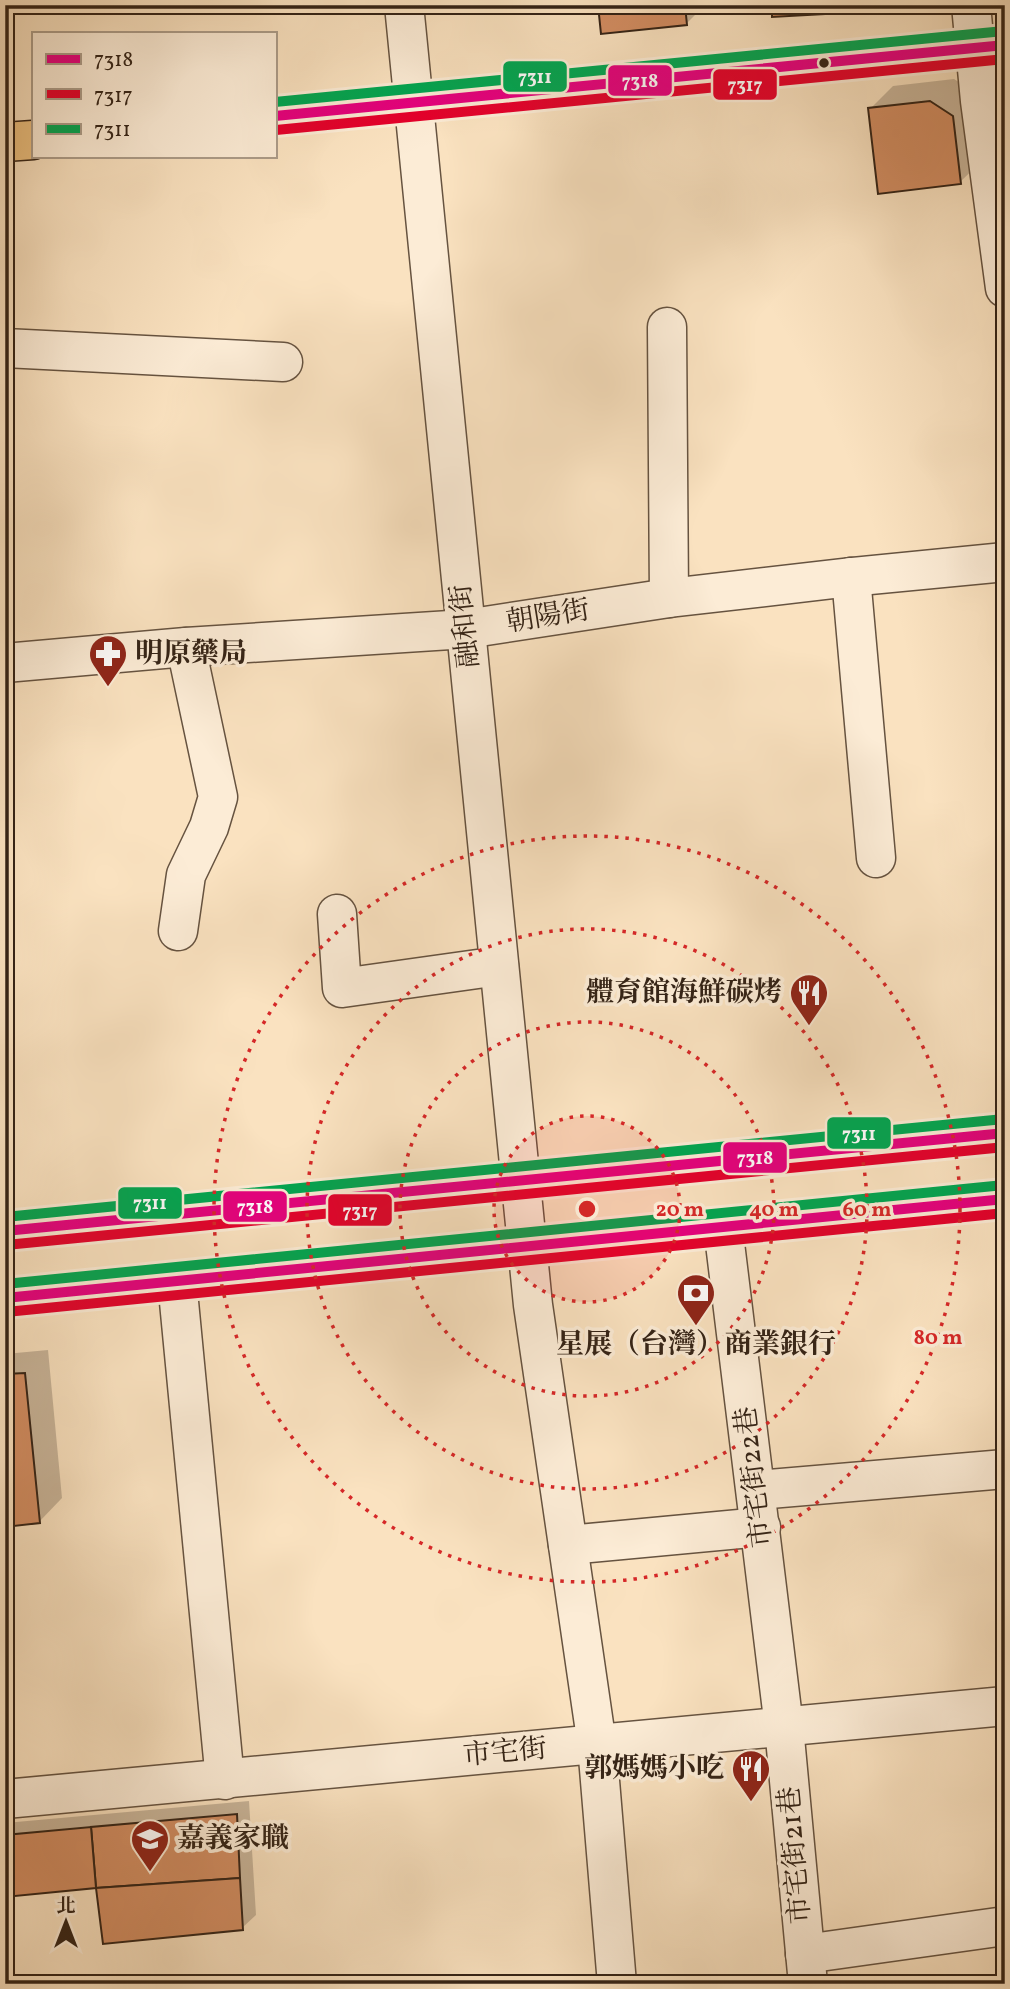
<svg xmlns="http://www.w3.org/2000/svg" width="1010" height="1989" viewBox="0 0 1010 1989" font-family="Vollkorn,'Noto Serif TC',serif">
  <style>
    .shadow { fill: #0003 }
    .building { fill: #d28d62; stroke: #342316; stroke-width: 2 }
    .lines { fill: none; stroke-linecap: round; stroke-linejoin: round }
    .minor-casing { stroke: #665340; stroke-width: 41 }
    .major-casing { stroke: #342316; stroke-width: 41 }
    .minor { stroke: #fcecd6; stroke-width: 38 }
    .major { stroke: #edc180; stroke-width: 38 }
    .bus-1-casing { stroke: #fcecd6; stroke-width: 16 }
    .bus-2-casing { stroke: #fcecd6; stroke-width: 16 }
    .bus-3-casing { stroke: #fcecd6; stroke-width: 16 }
    .bus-1 { stroke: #e5007d; stroke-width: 10 }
    .bus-2 { stroke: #e4002b; stroke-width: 10 }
    .bus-3 { stroke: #00a651; stroke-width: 10 }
    .ring { fill: none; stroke: #d62828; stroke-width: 3.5; stroke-dasharray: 3.5 7 }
    .bus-dot { fill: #342316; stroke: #fcecd6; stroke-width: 2.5 }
    .labels { text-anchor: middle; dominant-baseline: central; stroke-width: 7; stroke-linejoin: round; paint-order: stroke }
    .street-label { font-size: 28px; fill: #342316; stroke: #fcecd6 }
    .poi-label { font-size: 28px; font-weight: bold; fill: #342316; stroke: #fcecd6; text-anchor: start }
    .centre { fill: #d62828; stroke: #fcecd6; stroke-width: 3.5 }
    .ring-label { font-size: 21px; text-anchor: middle; font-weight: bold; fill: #d62828; stroke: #fcecd6; stroke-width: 7; stroke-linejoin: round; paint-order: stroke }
    .line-badge { stroke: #fcecd6; stroke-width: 2.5 }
    .badge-label { font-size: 19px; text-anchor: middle; font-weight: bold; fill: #fff }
  </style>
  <rect width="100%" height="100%" fill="#fae2c0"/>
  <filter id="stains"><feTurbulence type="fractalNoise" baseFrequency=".00286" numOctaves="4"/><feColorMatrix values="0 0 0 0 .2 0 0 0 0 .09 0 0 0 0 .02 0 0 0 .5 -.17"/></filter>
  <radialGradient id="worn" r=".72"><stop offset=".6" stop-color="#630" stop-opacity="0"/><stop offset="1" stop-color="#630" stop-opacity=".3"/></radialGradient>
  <g class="shadow">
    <path d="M 600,5 L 699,5 L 700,10 L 686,24 Z"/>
    <path d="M 954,79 L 976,93 L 984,159 L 960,182 L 870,109 L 893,86 Z"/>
    <path d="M 48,1350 L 62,1498 L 39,1522 L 5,1525 L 5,1354 Z"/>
    <path d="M 249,1801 L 256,1915 L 242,1928 L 98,1886 L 5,1895 L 5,1823 Z"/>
  </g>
  <g class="building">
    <path d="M 598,5 L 685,5 L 687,25 L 601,34 Z"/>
    <path d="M 772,5 L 897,5 L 897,10 L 772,17 Z"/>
    <path d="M 930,101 L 953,116 L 961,184 L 878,194 L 868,108 Z"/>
    <path d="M 25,1373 L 40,1523 L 5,1527 L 5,1374 Z"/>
    <path d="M 237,1814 L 240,1878 L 96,1888 L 91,1827 Z"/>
    <path d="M 91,1827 L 96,1888 L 5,1897 L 5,1835 Z"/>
    <path d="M 240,1878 L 243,1930 L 103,1944 L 96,1888 Z"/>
  </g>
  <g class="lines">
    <defs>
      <g id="minor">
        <path d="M 404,5 L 533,1305 L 597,1745 L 617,1984"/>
        <path d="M 971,5 L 980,101 L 1005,288"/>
        <path d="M 667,327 L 669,598"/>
        <path d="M 5,348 L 283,362"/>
        <path d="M 851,577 L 876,858"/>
        <path d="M 5,663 L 186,647 L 466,629 L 669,598 L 851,577 L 1005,562"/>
        <path d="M 337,914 L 342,988 L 499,966"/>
        <path d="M 178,931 L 186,875 L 209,827 L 218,797 L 186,647"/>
        <path d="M 723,1227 L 784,1727 L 808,1984"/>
        <path d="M 5,1231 L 1005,1133"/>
        <path d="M 177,1281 L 225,1780"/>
        <path d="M 5,1298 L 1005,1199"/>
        <path d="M 757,1490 L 1005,1469"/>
        <path d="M 568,1545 L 761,1527"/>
        <path d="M 5,1799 L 1005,1706"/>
        <path d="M 805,1954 L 1005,1926"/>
      </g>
      <g id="major">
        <path d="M 275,116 L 1005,45"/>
        <path d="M 5,142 L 33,140"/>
      </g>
    </defs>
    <use href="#minor" class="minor-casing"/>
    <use href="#major" class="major-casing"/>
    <use href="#minor" class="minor"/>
    <use href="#major" class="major"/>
    <defs>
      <g id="bus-1">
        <path d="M 275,116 L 1005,45"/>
        <path d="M 5,1231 L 1005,1133"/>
        <path d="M 5,1298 L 1005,1199"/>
      </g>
      <g id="bus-2">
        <path d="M 276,130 L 1005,59"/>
        <path d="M 6,1245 L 1005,1147"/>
        <path d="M 6,1312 L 1005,1213"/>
      </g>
      <g id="bus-3">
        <path d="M 275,102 L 1004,31"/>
        <path d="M 5,1217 L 1004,1119"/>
        <path d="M 5,1284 L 1004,1185"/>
      </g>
    </defs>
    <use href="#bus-1" class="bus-1-casing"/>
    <use href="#bus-2" class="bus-2-casing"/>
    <use href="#bus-3" class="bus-3-casing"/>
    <use href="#bus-1" class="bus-1"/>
    <use href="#bus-2" class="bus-2"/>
    <use href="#bus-3" class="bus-3"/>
  </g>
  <circle cx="587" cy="1209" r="93" fill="#d62828" fill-opacity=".12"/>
  <g class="ring">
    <circle cx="587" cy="1209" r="93"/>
    <circle cx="587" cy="1209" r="187"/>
    <circle cx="587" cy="1209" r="280"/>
    <circle cx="587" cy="1209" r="373"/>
  </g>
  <defs>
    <symbol id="pharmacy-pin" viewBox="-11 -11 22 30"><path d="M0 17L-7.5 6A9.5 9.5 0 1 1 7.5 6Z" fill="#8f2418" stroke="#fcecd6"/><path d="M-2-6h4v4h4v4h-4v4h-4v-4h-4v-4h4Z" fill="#fff"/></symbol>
    <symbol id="restaurant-pin" viewBox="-11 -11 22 30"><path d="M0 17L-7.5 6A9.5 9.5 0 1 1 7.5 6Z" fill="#8f2418" stroke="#fcecd6"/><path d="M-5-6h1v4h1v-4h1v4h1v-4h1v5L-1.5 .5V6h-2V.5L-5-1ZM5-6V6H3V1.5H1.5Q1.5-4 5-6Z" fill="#fff"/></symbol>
    <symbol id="bank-pin" viewBox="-11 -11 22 30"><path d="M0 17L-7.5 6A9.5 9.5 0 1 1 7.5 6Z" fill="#8f2418" stroke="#fcecd6"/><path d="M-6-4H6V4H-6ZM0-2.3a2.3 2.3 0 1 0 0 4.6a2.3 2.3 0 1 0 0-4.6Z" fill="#fff"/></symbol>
    <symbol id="school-pin" viewBox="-11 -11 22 30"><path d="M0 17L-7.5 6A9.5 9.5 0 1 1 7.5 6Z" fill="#8f2418" stroke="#fcecd6"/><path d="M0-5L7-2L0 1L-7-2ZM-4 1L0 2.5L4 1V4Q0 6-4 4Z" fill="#fff"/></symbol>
  </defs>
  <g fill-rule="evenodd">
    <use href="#pharmacy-pin" x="86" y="632" width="44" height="60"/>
    <use href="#restaurant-pin" x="787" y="971" width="44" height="60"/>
    <use href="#bank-pin" x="674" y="1271" width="44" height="60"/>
    <use href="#restaurant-pin" x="729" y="1747" width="44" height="60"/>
    <use href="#school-pin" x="128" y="1817" width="44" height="60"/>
  </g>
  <circle class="bus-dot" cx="824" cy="63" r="6"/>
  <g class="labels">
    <g class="street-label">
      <text transform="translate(548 617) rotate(-9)">朝陽街</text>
      <text transform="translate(466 626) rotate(-96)">融和街</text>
      <text transform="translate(755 1477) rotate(-97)">市宅街22巷</text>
      <text transform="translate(505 1753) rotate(-5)">市宅街</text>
      <text transform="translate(796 1855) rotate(-95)">市宅街21巷</text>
    </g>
    <g class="poi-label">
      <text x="135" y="654">明原藥局</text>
      <text x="782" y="993" text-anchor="end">體育館海鮮碳烤</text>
      <text x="696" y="1345" text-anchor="middle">星展（台灣）商業銀行</text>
      <text x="724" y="1769" text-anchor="end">郭媽媽小吃</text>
      <text x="177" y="1839">嘉義家職</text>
    </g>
  </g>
  <circle cx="587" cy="1209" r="10" class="centre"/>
  <g class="ring-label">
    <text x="680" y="1216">20 m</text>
    <text x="774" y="1216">40 m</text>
    <text x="867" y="1216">60 m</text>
    <text x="938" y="1344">80 m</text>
  </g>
  <g class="line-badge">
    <rect x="502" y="60" width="66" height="33" rx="7" fill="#00a651"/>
    <rect x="607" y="64" width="66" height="33" rx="7" fill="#e5007d"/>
    <rect x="712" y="68" width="66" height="33" rx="7" fill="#e4002b"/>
    <rect x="826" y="1116" width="66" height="34" rx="7" fill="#00a651"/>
    <rect x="722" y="1141" width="66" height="33" rx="7" fill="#e5007d"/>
    <rect x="117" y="1186" width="66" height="34" rx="7" fill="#00a651"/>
    <rect x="222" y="1190" width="66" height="33" rx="7" fill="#e5007d"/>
    <rect x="327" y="1193" width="66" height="34" rx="7" fill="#e4002b"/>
  </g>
  <g class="badge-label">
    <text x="535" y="83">7311</text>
    <text x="640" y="87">7318</text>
    <text x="745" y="91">7317</text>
    <text x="859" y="1140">7311</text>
    <text x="755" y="1164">7318</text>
    <text x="150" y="1209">7311</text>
    <text x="255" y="1213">7318</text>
    <text x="360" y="1217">7317</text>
  </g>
  <rect width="1010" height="1989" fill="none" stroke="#fae2c0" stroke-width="28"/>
  <rect x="7" y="7" width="996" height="1975" fill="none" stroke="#342316" stroke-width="3.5"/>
  <rect x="14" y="14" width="982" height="1961" fill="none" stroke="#342316" stroke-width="2"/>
  <rect x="32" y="32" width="245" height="126" fill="#fcecd6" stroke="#ac9c89" stroke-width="2"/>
  <rect x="46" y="54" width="35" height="10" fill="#e5007d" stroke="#ac9c89" stroke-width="2"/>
  <text x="94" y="66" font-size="21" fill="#342316">7318</text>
  <rect x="46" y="89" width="35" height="10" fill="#e4002b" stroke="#ac9c89" stroke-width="2"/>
  <text x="94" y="102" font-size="21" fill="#342316">7317</text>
  <rect x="46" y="124" width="35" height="10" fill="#00a651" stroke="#ac9c89" stroke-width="2"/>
  <text x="94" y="136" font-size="21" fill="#342316">7311</text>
  <g transform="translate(66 1922)" stroke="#fcecd6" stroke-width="5" paint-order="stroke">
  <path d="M0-5L12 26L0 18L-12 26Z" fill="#342316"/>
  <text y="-10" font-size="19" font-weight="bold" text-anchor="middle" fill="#342316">北</text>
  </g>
  <rect width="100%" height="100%" filter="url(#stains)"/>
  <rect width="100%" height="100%" fill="url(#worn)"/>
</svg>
